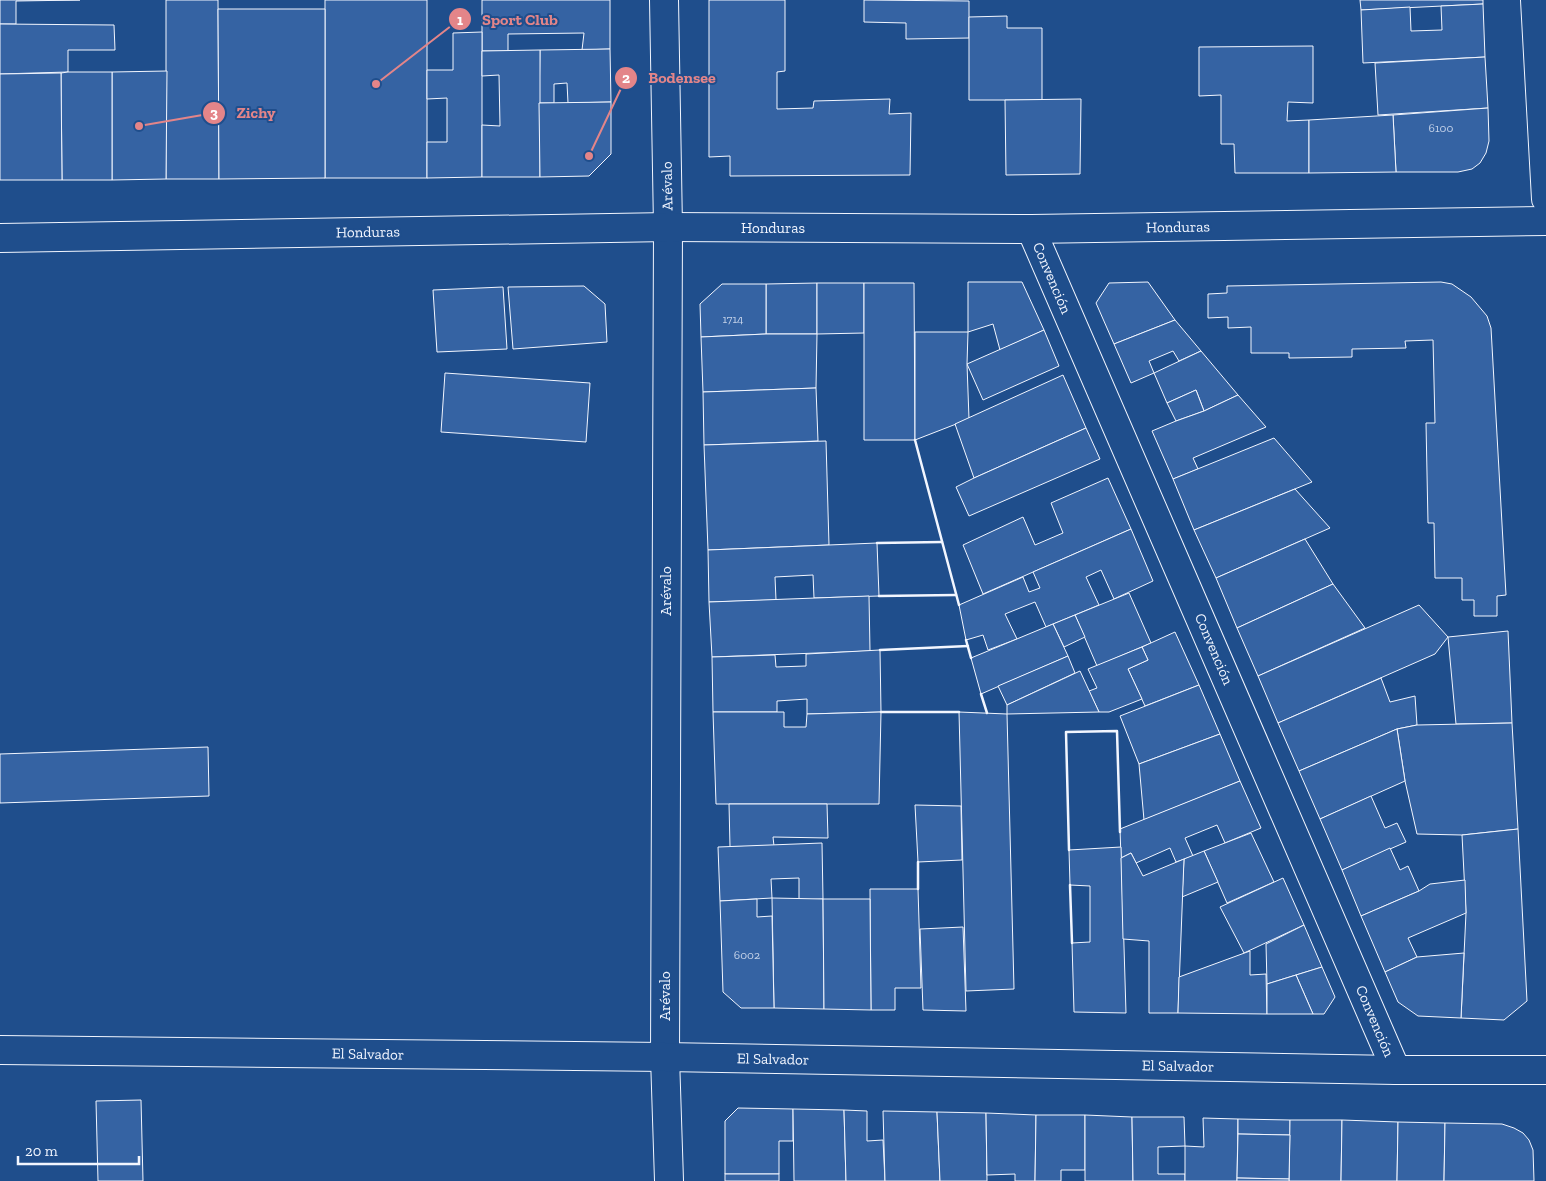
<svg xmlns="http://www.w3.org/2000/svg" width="1546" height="1181" viewBox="0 0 1546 1181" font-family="'Zilla Slab',serif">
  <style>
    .building { fill: #3563a3; stroke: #f2f6ff }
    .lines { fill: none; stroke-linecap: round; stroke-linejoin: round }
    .minor-casing { stroke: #f2f6ff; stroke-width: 30 }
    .minor { stroke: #1f4e8c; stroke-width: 28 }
    .wall { stroke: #f2f6ff; stroke-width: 2.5 }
    .labels { text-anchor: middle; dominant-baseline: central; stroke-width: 4; stroke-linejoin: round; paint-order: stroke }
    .number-label { font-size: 12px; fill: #c3d1e8 }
    .street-label { font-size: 15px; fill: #f2f6ff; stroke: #1f4e8c }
    .leader { fill: none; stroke: #e38589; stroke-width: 2 }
    .callout-dot { fill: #e38589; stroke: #1f4e8c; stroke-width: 2 }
    .mark-label { font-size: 15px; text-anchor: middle; font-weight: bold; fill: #fff }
    .callout-label { font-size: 16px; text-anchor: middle; font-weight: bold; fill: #e38589; stroke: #1f4e8c; stroke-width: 4; stroke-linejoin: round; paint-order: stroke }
  </style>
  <rect width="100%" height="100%" fill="#1f4e8c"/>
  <g class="building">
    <path d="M 0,0 L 80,0 L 16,1 L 16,24 L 0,24 Z"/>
    <path d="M 166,0 L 218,0 L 219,179 L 166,179 Z"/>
    <rect x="325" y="0" width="102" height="178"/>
    <path d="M 482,0 L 610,0 L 610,49 L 582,50 L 584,33 L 508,34 L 508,51 L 482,51 Z"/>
    <path d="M 709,0 L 785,0 L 785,71 L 777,72 L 777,109 L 813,108 L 814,101 L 890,99 L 889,114 L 911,113 L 910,175 L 730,176 L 730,156 L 709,157 Z"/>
    <path d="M 864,0 L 969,1 L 969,38 L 906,39 L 906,23 L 864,22 Z"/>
    <path d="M 1360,0 L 1483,0 L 1483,4 L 1361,10 Z"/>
    <path d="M 1483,4 L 1485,57 L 1363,63 L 1361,10 L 1410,7 L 1411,31 L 1442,30 L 1441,6 Z"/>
    <path d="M 218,9 L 325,9 L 325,178 L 219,179 Z"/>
    <path d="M 1007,16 L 1007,28 L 1042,28 L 1042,100 L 969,100 L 969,17 Z"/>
    <path d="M 0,24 L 114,25 L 115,50 L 68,50 L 68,72 L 0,74 Z"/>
    <path d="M 482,32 L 482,177 L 427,178 L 427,142 L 447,142 L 447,98 L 427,99 L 427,70 L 453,70 L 453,33 Z"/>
    <path d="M 1313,46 L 1313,103 L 1288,102 L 1287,121 L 1309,120 L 1309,173 L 1235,173 L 1234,144 L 1221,144 L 1221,95 L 1199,96 L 1199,47 Z"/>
    <path d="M 610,49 L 611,102 L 568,103 L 567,83 L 554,84 L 554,103 L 539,103 L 540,50 Z"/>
    <path d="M 540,50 L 540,177 L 482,177 L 482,125 L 500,126 L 499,75 L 482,76 L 482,51 Z"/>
    <path d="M 1485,57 L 1488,108 L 1378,115 L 1375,63 Z"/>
    <path d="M 167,71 L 166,179 L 112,180 L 112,72 Z"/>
    <path d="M 68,72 L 112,72 L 112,180 L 62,180 L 61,73 Z"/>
    <path d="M 61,73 L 62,180 L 0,180 L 0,74 Z"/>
    <path d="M 1081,99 L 1080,174 L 1006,175 L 1005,100 Z"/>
    <path d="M 611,102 L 611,154 L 589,176 L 540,177 L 539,103 Z"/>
    <path d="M 1488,108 L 1489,141 L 1486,153 L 1480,163 L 1472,169 L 1458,172 L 1396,172 L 1393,115 Z"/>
    <path d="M 1393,115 L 1396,172 L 1309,173 L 1309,120 Z"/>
    <path d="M 968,282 L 1022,282 L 1044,330 L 1000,350 L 993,324 L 968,332 Z"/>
    <path d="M 1148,282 L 1175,320 L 1114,344 L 1096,303 L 1109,283 Z"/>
    <path d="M 1441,282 L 1452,284 L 1471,297 L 1487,316 L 1491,328 L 1506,595 L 1497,596 L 1497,616 L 1474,616 L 1474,600 L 1462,600 L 1462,578 L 1435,578 L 1434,523 L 1428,523 L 1426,423 L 1435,423 L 1433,340 L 1405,341 L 1406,348 L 1352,349 L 1352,357 L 1289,358 L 1289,353 L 1251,353 L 1251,327 L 1228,328 L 1228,317 L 1208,318 L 1208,294 L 1227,293 L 1227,286 Z"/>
    <path d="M 817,283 L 817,334 L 766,334 L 766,284 Z"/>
    <path d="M 817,283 L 864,283 L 864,333 L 817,334 Z"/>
    <path d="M 864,283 L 914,283 L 915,440 L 864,440 Z"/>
    <path d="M 722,284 L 766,284 L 766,334 L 701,337 L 700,304 Z"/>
    <path d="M 584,286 L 605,304 L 607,342 L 513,349 L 508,287 Z"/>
    <path d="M 503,287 L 507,349 L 437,352 L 433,290 Z"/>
    <path d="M 1175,320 L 1201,351 L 1179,361 L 1173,351 L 1149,361 L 1154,373 L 1131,383 L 1114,344 Z"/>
    <path d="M 1044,330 L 1059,366 L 983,400 L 967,364 Z"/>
    <path d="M 915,332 L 968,332 L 967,364 L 969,419 L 915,440 Z"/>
    <path d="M 766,334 L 817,334 L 816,388 L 703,392 L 701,337 Z"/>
    <path d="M 1201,351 L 1238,395 L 1204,411 L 1196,390 L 1167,403 L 1154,373 Z"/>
    <path d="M 445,373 L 590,383 L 586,442 L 441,432 Z"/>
    <path d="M 1063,375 L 1086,428 L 974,478 L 955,424 Z"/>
    <path d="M 816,388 L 818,441 L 704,445 L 703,392 Z"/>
    <path d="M 1196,390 L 1204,411 L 1176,421 L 1167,403 Z"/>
    <path d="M 1238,395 L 1266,427 L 1193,458 L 1198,469 L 1173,479 L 1152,431 L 1176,421 L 1204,411 Z"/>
    <path d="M 1086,428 L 1100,459 L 969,516 L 956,487 L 974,478 Z"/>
    <path d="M 1274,438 L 1312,482 L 1194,530 L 1173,479 Z"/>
    <path d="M 826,441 L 829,545 L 708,550 L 704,445 Z"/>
    <path d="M 1108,478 L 1131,529 L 983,594 L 963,545 L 1023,517 L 1035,545 L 1063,533 L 1051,503 Z"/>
    <path d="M 1295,489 L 1330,528 L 1216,578 L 1194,530 Z"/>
    <path d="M 1131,529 L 1153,581 L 1114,599 L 1101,570 L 1086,577 L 1099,605 L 1046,627 L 1035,602 L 1005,614 L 1017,639 L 988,650 L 983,635 L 966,640 L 959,605 L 1023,577 L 1029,592 L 1040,588 L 1033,572 Z"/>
    <path d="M 1305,539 L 1333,584 L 1237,628 L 1216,578 Z"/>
    <path d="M 877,543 L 879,596 L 814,598 L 813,575 L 775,577 L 776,600 L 709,602 L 708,550 Z"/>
    <path d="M 1333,584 L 1365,628 L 1258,676 L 1237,628 Z"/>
    <path d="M 1129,593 L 1151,643 L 1097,666 L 1075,615 Z"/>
    <path d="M 869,596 L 870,651 L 712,657 L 709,602 Z"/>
    <path d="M 1419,605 L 1448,637 L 1435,654 L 1278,723 L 1258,676 Z"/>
    <path d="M 1075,615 L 1085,637 L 1064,647 L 1053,624 Z"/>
    <path d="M 1053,624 L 1068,656 L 981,694 L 971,658 Z"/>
    <path d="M 1508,631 L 1512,723 L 1456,724 L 1448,637 Z"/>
    <path d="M 1175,632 L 1199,685 L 1145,706 L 1128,669 L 1148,660 L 1142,647 Z"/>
    <path d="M 1142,647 L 1148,660 L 1128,669 L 1142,699 L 1109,712 L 1099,712 L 1089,691 L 1097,688 L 1088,669 Z"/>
    <path d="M 880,650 L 881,712 L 807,714 L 807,699 L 777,701 L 777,712 L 713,712 L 712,657 L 775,655 L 776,667 L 806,666 L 806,654 Z"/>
    <path d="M 1068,656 L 1075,673 L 1007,705 L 998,686 Z"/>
    <path d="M 1080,671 L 1099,712 L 1007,714 L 1007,705 Z"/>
    <path d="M 1381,678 L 1390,702 L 1415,696 L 1417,725 L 1397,729 L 1299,771 L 1278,723 Z"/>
    <path d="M 1199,685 L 1220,734 L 1139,764 L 1120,716 Z"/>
    <path d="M 713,712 L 784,712 L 784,727 L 806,727 L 807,714 L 881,712 L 879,804 L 716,804 Z"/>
    <path d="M 959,712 L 1007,714 L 1014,989 L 966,991 Z"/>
    <path d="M 1512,723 L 1518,829 L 1462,835 L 1417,834 L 1405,781 L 1397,729 L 1417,725 Z"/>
    <path d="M 1397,729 L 1405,781 L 1320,819 L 1299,771 Z"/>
    <path d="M 1220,734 L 1240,781 L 1144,820 L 1139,764 Z"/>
    <path d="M 208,747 L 209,796 L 0,803 L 0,754 Z"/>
    <path d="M 1240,781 L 1261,828 L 1225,843 L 1217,825 L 1185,838 L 1193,856 L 1176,862 L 1170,848 L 1136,863 L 1131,853 L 1121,858 L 1120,829 Z"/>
    <path d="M 1371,796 L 1385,828 L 1397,823 L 1406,842 L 1342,870 L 1320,819 Z"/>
    <path d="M 729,804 L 827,804 L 828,838 L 773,837 L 774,846 L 730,847 Z"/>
    <path d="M 915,805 L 961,806 L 962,860 L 918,862 Z"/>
    <path d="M 1518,829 L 1527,1001 L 1504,1020 L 1461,1018 L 1466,913 L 1462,835 Z"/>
    <path d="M 1251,833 L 1274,882 L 1227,903 L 1204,851 Z"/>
    <path d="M 822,843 L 823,899 L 799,900 L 799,878 L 771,879 L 772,898 L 720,901 L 718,847 Z"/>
    <path d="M 1121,847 L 1126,1013 L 1074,1012 L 1072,943 L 1090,942 L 1090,886 L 1070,885 L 1069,850 Z"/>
    <path d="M 1390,848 L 1400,870 L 1408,866 L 1419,891 L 1361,916 L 1342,870 Z"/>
    <path d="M 1204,851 L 1218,882 L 1182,897 L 1184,859 Z"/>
    <path d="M 1131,853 L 1143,876 L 1184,859 L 1178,1013 L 1149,1013 L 1149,941 L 1123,939 L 1121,858 Z"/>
    <path d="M 1283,878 L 1304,925 L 1244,953 L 1220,907 Z"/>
    <path d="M 1465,880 L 1466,913 L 1408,938 L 1417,957 L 1385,972 L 1361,916 L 1419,891 L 1430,884 Z"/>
    <path d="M 870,889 L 918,889 L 921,988 L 895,988 L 895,1010 L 871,1010 Z"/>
    <path d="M 772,898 L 823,899 L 824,1009 L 774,1008 Z"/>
    <path d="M 757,899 L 757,917 L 772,916 L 774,1008 L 741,1008 L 723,992 L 720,901 Z"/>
    <path d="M 823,899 L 870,899 L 871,1010 L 824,1009 Z"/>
    <path d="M 1304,925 L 1322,967 L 1267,984 L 1266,944 Z"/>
    <path d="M 963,927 L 966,1011 L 923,1010 L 920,929 Z"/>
    <path d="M 1250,951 L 1250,975 L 1266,974 L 1267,1014 L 1178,1013 L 1179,977 Z"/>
    <path d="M 1464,953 L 1461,1018 L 1418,1016 L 1398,1002 L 1385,972 L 1417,957 Z"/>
    <path d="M 1322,967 L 1335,997 L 1324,1014 L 1313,1014 L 1296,975 Z"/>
    <path d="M 1296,975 L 1313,1014 L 1267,1014 L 1267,984 Z"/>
    <path d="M 141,1100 L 143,1181 L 98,1181 L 96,1101 Z"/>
    <path d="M 738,1108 L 793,1109 L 793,1141 L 779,1141 L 779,1174 L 725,1174 L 725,1121 Z"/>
    <path d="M 793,1109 L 844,1110 L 846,1181 L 794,1181 Z"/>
    <path d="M 844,1110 L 867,1111 L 867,1141 L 883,1140 L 885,1181 L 846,1181 Z"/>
    <path d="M 883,1111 L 937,1112 L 940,1181 L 885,1181 Z"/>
    <path d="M 937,1112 L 986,1113 L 987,1181 L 940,1181 Z"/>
    <path d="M 986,1113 L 1036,1115 L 1035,1181 L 1015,1181 L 1015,1174 L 987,1175 Z"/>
    <path d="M 1036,1115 L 1085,1115 L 1085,1170 L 1061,1170 L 1061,1181 L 1035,1181 Z"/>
    <path d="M 1085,1115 L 1132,1117 L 1133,1181 L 1085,1181 Z"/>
    <path d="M 1132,1117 L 1184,1117 L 1185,1146 L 1158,1147 L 1158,1174 L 1185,1174 L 1185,1181 L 1133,1181 Z"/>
    <path d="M 1203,1118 L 1238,1119 L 1237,1181 L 1185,1181 L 1185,1146 L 1204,1147 Z"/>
    <path d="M 1238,1119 L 1290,1120 L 1290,1135 L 1238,1134 Z"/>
    <path d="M 1290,1120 L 1342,1120 L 1341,1181 L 1289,1181 Z"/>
    <path d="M 1342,1120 L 1398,1122 L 1397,1181 L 1341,1181 Z"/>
    <path d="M 1398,1122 L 1445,1123 L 1444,1181 L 1397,1181 Z"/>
    <path d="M 1445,1123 L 1502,1124 L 1514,1128 L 1523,1133 L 1529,1140 L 1533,1150 L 1534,1181 L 1444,1181 Z"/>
    <path d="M 1238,1134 L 1290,1135 L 1289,1179 L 1237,1178 Z"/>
    <rect x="725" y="1174" width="54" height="7"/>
    <path d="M 1237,1178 L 1289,1179 L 1289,1181 L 1237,1181 Z"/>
  </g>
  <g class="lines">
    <defs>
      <g id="minor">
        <path d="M 664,0 L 668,227 L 665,1057 L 669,1181"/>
        <path d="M 1535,0 L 1546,199"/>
        <path d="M 1031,229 L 1396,1070"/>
        <path d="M 0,238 L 668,227 L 1031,229 L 1546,221"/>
        <path d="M 0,1050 L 665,1057 L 1396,1070 L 1546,1070"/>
      </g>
    </defs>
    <use href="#minor" class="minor-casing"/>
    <use href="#minor" class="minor"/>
    <g class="wall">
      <path d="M 915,440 L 959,605"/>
      <path d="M 877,543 L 942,542"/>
      <path d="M 879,596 L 956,595"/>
      <path d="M 966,640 L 971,658"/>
      <path d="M 880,650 L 968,646"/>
      <path d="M 981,694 L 987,713"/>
      <path d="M 881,712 L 959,712"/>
      <path d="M 1069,850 L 1066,732 L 1117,731 L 1120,832"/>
      <path d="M 918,862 L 918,889"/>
      <path d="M 1070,885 L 1072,943"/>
    </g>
  </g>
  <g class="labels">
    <g class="number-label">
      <text x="1441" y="128">6100</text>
      <text x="733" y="319">1714</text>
      <text x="747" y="955">6002</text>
    </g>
    <g class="street-label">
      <text transform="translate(667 186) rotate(-91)">Arévalo</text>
      <text transform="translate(1178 227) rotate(-1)">Honduras</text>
      <text x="773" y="228">Honduras</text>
      <text transform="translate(368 232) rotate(-1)">Honduras</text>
      <text transform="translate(1052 278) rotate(67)">Convención</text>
      <text transform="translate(666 591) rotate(-90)">Arévalo</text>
      <text transform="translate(1214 649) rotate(67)">Convención</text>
      <text transform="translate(665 996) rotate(-90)">Arévalo</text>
      <text transform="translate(1375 1021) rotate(67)">Convención</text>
      <text transform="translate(368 1054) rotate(1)">El Salvador</text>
      <text transform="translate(773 1059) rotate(1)">El Salvador</text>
      <text transform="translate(1178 1066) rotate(1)">El Salvador</text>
    </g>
  </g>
  <path class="leader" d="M376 84L460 19M589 156L626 78M139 126L214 113"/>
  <g class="callout-dot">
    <circle cx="376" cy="84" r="5"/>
    <circle cx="589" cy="156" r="5"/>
    <circle cx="139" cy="126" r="5"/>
    <circle cx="460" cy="19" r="12"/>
    <circle cx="626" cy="78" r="12"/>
    <circle cx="214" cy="113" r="12"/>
  </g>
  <g class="mark-label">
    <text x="460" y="25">1</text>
    <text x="626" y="83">2</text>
    <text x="214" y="118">3</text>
  </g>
  <g class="callout-label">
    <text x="520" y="25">Sport Club</text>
    <text x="682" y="83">Bodensee</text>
    <text x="256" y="118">Zichy</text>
  </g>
  <path d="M18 1156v8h121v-8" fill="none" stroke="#f2f6ff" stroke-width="2.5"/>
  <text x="25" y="1156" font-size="15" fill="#f2f6ff" stroke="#1f4e8c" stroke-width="4" paint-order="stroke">20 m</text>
</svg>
